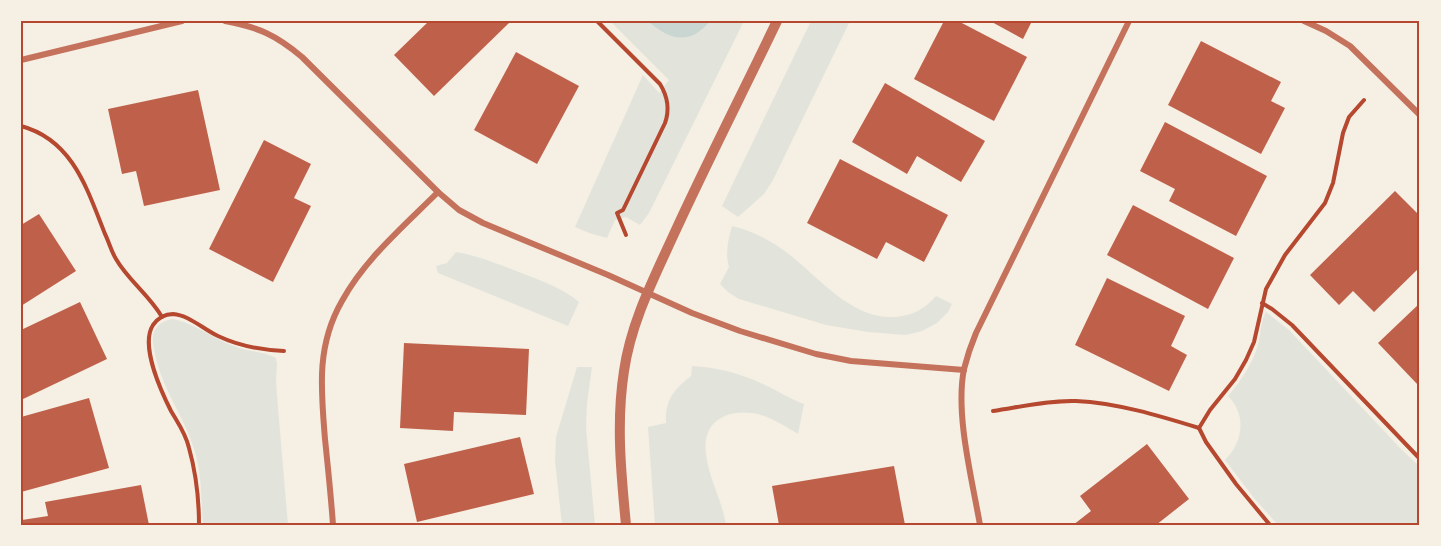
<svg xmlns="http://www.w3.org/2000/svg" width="1441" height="546" viewBox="0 0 1441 546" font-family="'Crimson Pro',serif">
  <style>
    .green { fill: #e2e4dc }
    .water { fill: #c9d6d2 }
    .building { fill: #bf614a }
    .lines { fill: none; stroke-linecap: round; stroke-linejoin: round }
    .path { stroke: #b5482f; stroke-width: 4 }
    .minor { stroke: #c5725c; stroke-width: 6 }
    .tertiary { stroke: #c5725c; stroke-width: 10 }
    .neatline { fill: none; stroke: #b5482f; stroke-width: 2 }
  </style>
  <rect width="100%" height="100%" fill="#f6efe4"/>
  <g class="green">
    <path d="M 610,21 L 744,21 L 649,213 L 640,225 L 626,217 L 615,220 L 607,238 L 589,233 L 575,227 L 643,75 L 659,93 L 669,80 Z"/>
    <path d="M 811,21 L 850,21 L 773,180 L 764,194 L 738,217 L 722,206 Z"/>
    <path d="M 732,226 C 754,231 773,242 790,255 C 822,280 852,320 896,317 C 913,315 925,309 936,296 L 952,304 L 948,312 L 937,323 L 922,331 L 906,335 L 868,332 L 826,325 L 739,299 L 728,292 L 720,284 L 729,267 C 725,253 728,240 732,226 Z"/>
    <path d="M 456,252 C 475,255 493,262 511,269 C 534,278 560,286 579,302 L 568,326 L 438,273 L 436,266 L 447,263 Z"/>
    <path d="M 1266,312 L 1289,330 L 1401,449 L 1420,467 L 1420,525 L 1278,525 L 1254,498 L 1225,460 C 1243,442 1247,415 1228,396 C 1241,381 1252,364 1258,345 C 1261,334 1260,322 1266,312 Z"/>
    <path d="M 172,319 C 192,322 214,339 234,346 C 248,352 263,351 276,358 L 277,365 L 276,381 L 278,408 L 288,525 L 203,525 C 201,500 202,476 195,452 C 185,418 162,389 155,354 C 154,348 152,342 153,336 C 154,326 163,321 172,319 Z"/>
    <path d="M 692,366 C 716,367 743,374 765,385 C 778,391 790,399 804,404 L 798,434 C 786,427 774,419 761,415 C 731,407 701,419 706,454 C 709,479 722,500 726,525 L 655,525 L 648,427 L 666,423 C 665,401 673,390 691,376 Z"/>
    <path d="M 577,367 L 592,367 L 587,403 L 586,428 L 595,525 L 562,525 L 555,461 L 556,437 Z"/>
  </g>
  <path class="water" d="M 648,21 L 710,21 C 690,46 669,40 648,21 Z"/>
  <g class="building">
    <path d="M 429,21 L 511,21 L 434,96 L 394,55 Z"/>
    <path d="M 944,21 L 958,21 L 1027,57 L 994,121 L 914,79 Z"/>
    <path d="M 990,21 L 1032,21 L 1023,39 Z"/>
    <path d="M 1201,41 L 1281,82 L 1271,101 L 1285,108 L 1261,154 L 1168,105 Z"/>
    <path d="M 516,52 L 579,86 L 537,164 L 474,130 Z"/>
    <path d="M 885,83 L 985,141 L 961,182 L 917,156 L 907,174 L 852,142 Z"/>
    <path d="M 198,90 L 220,190 L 144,206 L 136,171 L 122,174 L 108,109 Z"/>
    <path d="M 1165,122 L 1267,176 L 1236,236 L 1169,201 L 1175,189 L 1140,171 Z"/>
    <path d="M 264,140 L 311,164 L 294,198 L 311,206 L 273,282 L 209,249 Z"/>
    <path d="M 840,159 L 948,215 L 924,262 L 886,242 L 877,259 L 807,223 Z"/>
    <path d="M 1395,191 L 1420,216 L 1420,267 L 1374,312 L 1353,291 L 1339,305 L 1310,275 Z"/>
    <path d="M 1133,205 L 1234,258 L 1208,309 L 1107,255 Z"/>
    <path d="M 39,214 L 76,271 L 21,306 L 21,225 Z"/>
    <path d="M 1107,278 L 1185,316 L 1171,346 L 1187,355 L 1169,391 L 1075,345 Z"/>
    <path d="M 80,302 L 107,359 L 21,400 L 21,330 Z"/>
    <path d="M 1420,303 L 1420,383 L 1418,385 L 1378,343 Z"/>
    <path d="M 404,343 L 529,349 L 526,415 L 454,412 L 453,431 L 400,428 Z"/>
    <path d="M 89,398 L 109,468 L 21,492 L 21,417 Z"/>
    <path d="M 520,437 L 534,494 L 417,522 L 404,464 Z"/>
    <path d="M 1147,444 L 1189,499 L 1156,525 L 1073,525 L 1091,511 L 1080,496 Z"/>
    <path d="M 894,466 L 905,525 L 779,525 L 772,486 Z"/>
    <path d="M 141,485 L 149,525 L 22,525 L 22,520 L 48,516 L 45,502 Z"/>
  </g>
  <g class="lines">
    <g class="path">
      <path d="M 597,21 L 660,84 C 668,97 670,109 665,123 L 623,210 L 617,213 L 626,235"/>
      <path d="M 21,126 C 73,140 87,189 105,234 C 109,242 111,251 116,259 C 128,280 149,295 162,317"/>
      <path d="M 1262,303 L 1272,309 L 1292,325 L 1420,459"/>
      <path d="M 993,411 C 1020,407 1049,400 1076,401 C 1118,403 1160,416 1199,428 L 1206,442 L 1236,484 L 1270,525"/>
      <path d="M 1199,428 L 1210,410 L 1235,379 L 1246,360 L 1254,342 L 1266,289 L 1285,255 L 1325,203 L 1333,183 L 1343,133 L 1349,117 L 1364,100"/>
      <path d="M 199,525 C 199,499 196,473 189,448 C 186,434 178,423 171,411 C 161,391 140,345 153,325 C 158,318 165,314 173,314 C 189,315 203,329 218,336 C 239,346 261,350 284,351"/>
    </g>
    <g class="minor">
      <path d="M 225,21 C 258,27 276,35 302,57 L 438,192 L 459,210 L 483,223 L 608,275 L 692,313 L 740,331 L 816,354 L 851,361 L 964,370"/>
      <path d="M 1304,21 L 1326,31 L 1350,46 L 1420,115"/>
      <path d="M 21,60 L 182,21"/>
      <path d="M 333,525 C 331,496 328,468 325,439 C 321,390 316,346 342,301 C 365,259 404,226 438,192"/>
      <path d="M 980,525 C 972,479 955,414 964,369 C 967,357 971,345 976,333 L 1129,21"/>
    </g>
    <path class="tertiary" d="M 626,525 C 621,473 616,422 624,371 C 631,322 654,278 674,234 C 707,162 743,92 777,21"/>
  </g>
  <rect width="1441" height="546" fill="none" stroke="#f6efe4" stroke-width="45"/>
  <rect x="22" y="22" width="1396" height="502" class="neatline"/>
</svg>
